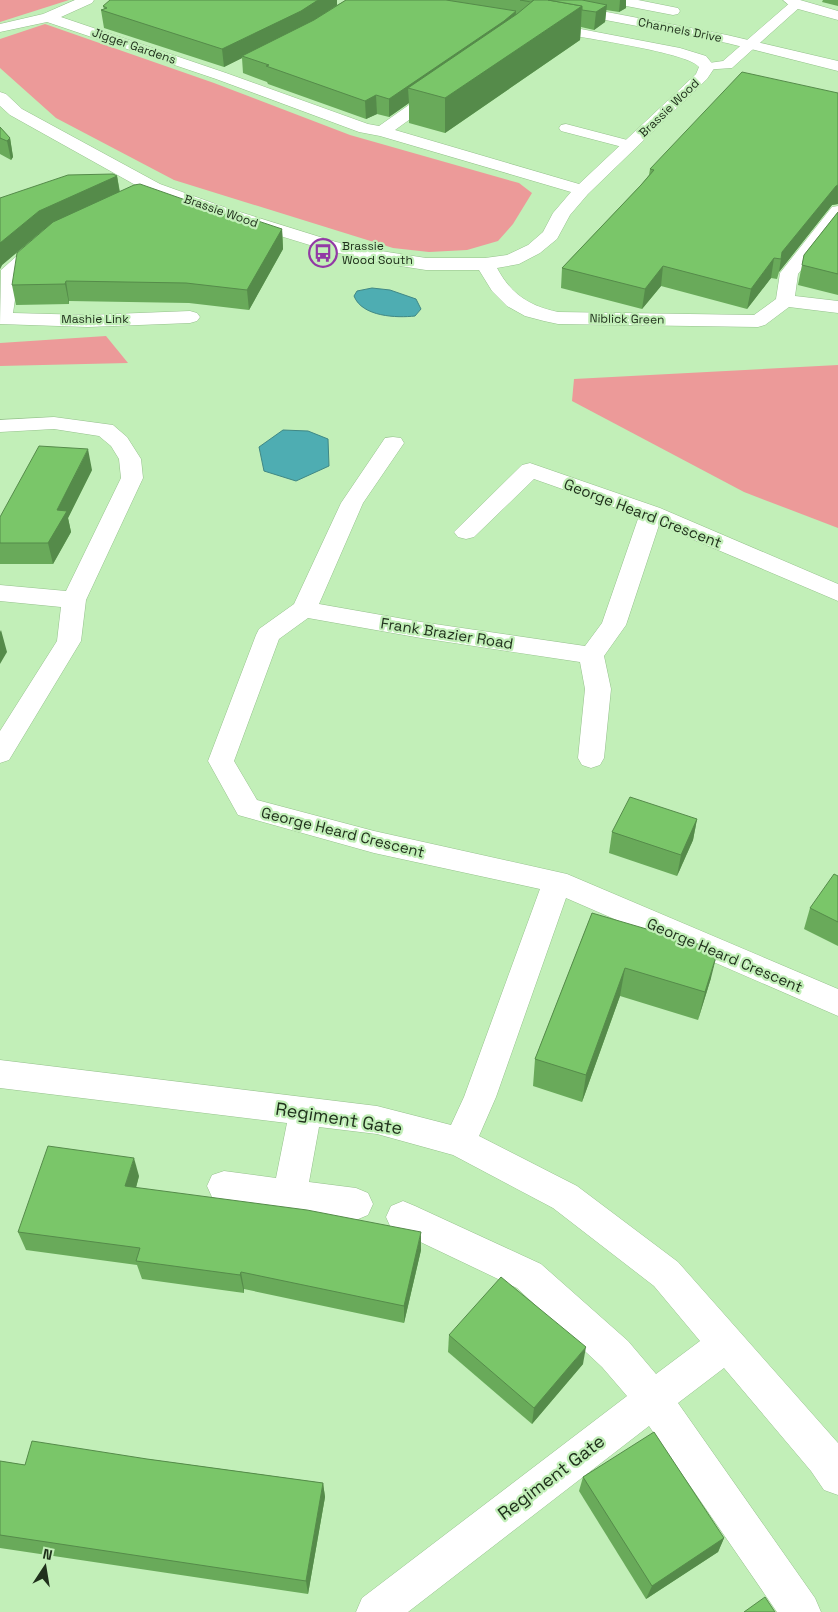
<svg xmlns="http://www.w3.org/2000/svg" width="838" height="1612" viewBox="0 0 838 1612" font-family="'Space Grotesk',sans-serif">
  <style>
    .green { fill: #ec9a99 }
    .water { fill: #4eadb2; stroke: #408885 }
    .lines { fill: none; stroke-linecap: round; stroke-linejoin: round }
    .lane-casing { stroke: #95c18c; stroke-width: 1 }
    .street-casing { stroke: #95c18c; stroke-width: 1 }
    .highway-casing { stroke: #95c18c; stroke-width: 1 }
    .lane { fill: #fff; fill-rule: evenodd }
    .street { fill: #fff; fill-rule: evenodd }
    .highway { fill: #fff; fill-rule: evenodd }
    .wall { fill: #69aa5a }
    .shaded-wall { fill: #558b4a }
    .building { fill: #7ac669; stroke: #558b4a }
    .labels { text-anchor: middle; dominant-baseline: central; stroke-width: 4.5; stroke-linejoin: round; paint-order: stroke }
    .far-street-label { font-size: 12px; fill: #20311c; stroke: #c2efb8 }
    .far-poi-label { font-size: 12px; fill: #20311c; stroke: #c2efb8; text-anchor: start }
    .street-label { font-size: 15px; fill: #20311c; stroke: #c2efb8 }
    .near-street-label { font-size: 18px; fill: #20311c; stroke: #c2efb8 }
  </style>
  <rect width="100%" height="100%" fill="#c2efb8"/>
  <g class="green">
    <path d="M 0,0 L 69,0 L 0,22 Z"/>
    <path d="M 45,24 L 214,83 L 350,135 L 519,183 L 532,193 L 513,224 L 498,241 L 467,250 L 429,252 L 393,248 L 174,180 L 56,118 L 0,68 L 0,39 Z"/>
    <path d="M 106,336 L 128,363 L 0,366 L 0,343 Z"/>
    <path d="M 838,365 L 838,528 L 744,492 L 572,401 L 574,379 Z"/>
  </g>
  <g class="water">
    <path d="M 372,288 L 390,290 L 416,299 L 421,309 L 415,316 C 397,318 362,317 354,296 L 357,291 Z"/>
    <path d="M 283,430 L 308,431 L 328,439 L 329,466 L 296,481 L 264,471 L 259,447 Z"/>
  </g>
  <g class="lines">
    <defs>
      <g id="lane">
        <path d="M 796,0 L 800,1 L 802,4 L 800,7 L 732,68 L 702,70 L 700,67 L 702,64 L 723,61 L 792,1 Z"/>
        <path d="M 566,124 L 635,142 L 637,145 L 635,148 L 630,149 L 561,131 L 559,128 L 561,125 Z"/>
      </g>
      <g id="street">
        <path d="M 75,0 L 94,0 L 92,3 L 61,17 L 226,73 L 368,124 L 379,126 L 433,88 L 445,88 L 447,91 L 445,94 L 395,130 L 579,184 L 696,74 L 699,67 C 687,51 566,36 539,29 L 537,26 L 539,23 L 544,22 L 680,48 L 706,56 L 715,67 L 707,79 L 588,194 L 570,215 L 557,239 L 540,253 L 519,264 L 497,268 C 511,294 529,306 558,312 L 754,315 L 776,299 L 780,273 L 832,207 L 838,206 L 838,223 L 798,274 L 795,296 L 838,301 L 838,313 L 789,307 L 765,325 L 758,327 L 558,324 L 544,321 L 525,316 L 507,306 L 492,291 L 479,270 L 426,270 L 381,263 L 326,250 L 212,215 L 148,192 L 10,115 L 0,106 L 0,92 L 6,94 L 22,109 L 160,184 L 224,207 L 336,242 L 381,251 L 426,258 L 485,258 L 507,255 L 528,245 L 543,232 L 553,213 L 571,192 L 380,136 L 359,132 L 216,79 L 47,22 L 0,32 L 0,24 L 43,14 Z"/>
        <path d="M 609,0 L 638,0 L 678,8 L 680,11 L 678,14 L 673,15 L 616,4 L 611,3 Z"/>
        <path d="M 783,0 L 800,0 L 838,11 L 838,20 L 791,7 Z"/>
        <path d="M 43,237 L 49,238 L 52,242 L 19,272 L 13,313 L 88,315 L 190,311 L 197,313 L 200,317 L 197,321 L 190,323 L 88,327 L 0,324 L 1,270 L 37,238 Z"/>
        <path d="M 54,417 L 113,425 L 127,437 L 141,459 L 143,478 L 86,600 L 81,641 L 9,760 L 0,763 L 0,731 L 57,641 L 61,607 L 0,601 L 0,585 L 66,591 L 121,478 L 119,459 L 111,446 L 99,436 L 54,429 L 0,432 L 0,420 Z"/>
        <path d="M 393,437 L 401,438 L 404,443 L 363,503 L 319,604 L 421,622 L 585,646 L 602,623 L 639,516 L 534,479 L 474,537 L 466,539 L 458,537 L 454,532 L 522,465 L 530,463 L 660,508 L 838,584 L 838,601 L 659,525 L 626,625 L 604,656 L 611,689 L 604,758 L 600,765 L 591,768 L 582,765 L 578,758 L 585,689 L 580,662 L 421,638 L 308,618 L 279,639 L 234,761 L 257,800 L 374,831 L 567,874 L 838,989 L 838,1016 L 566,898 L 496,1097 L 479,1136 L 577,1186 L 678,1262 L 838,1443 L 838,1495 L 824,1490 L 811,1471 L 724,1368 L 678,1403 L 815,1598 L 821,1612 L 777,1612 L 649,1426 L 408,1612 L 356,1612 L 362,1598 L 627,1396 L 602,1367 L 517,1288 L 391,1228 L 386,1217 L 391,1206 L 403,1201 L 415,1206 L 541,1264 L 628,1341 L 656,1374 L 700,1341 L 654,1286 L 553,1208 L 453,1155 L 377,1134 L 319,1127 L 309,1182 L 356,1188 L 368,1193 L 373,1204 L 368,1215 L 356,1220 L 224,1201 L 212,1197 L 207,1186 L 212,1175 L 224,1171 L 276,1178 L 287,1123 L 0,1088 L 0,1060 L 377,1106 L 451,1125 L 464,1097 L 540,889 L 374,853 L 238,815 L 208,761 L 256,635 L 259,629 L 294,604 L 341,503 L 385,438 Z"/>
      </g>
      <path id="highway" d="M 514,0 L 544,0 L 727,35 L 838,61 L 838,71 L 727,43 L 521,4 L 516,3 Z"/>
    </defs>
    <use href="#lane" class="lane-casing"/>
    <use href="#street" class="street-casing"/>
    <use href="#highway" class="highway-casing"/>
    <use href="#lane" class="lane"/>
    <use href="#street" class="street"/>
    <use href="#highway" class="highway"/>
  </g>
  <g class="wall">
    <path d="M 346,0 L 626,0 L 626,8 L 619,12 L 606,10 L 605,22 L 594,30 L 581,27 L 580,40 L 445,133 L 409,123 L 409,103 L 389,117 L 377,114 L 366,119 L 268,84 L 267,82 L 243,73 L 242,58 L 224,67 L 104,28 L 101,10 L 104,9 L 103,6 L 337,5 Z"/>
    <path d="M 823,0 L 838,0 L 838,6 L 822,2 Z"/>
    <path d="M 838,93 L 838,204 L 832,205 L 779,272 L 777,279 L 771,278 L 747,309 L 661,286 L 642,309 L 561,288 L 562,268 L 641,185 L 649,175 L 650,169 Z"/>
    <path d="M 0,127 L 10,138 L 13,157 L 11,160 L 0,154 Z"/>
    <path d="M 117,176 L 120,192 L 282,229 L 283,249 L 249,310 L 189,303 L 69,301 L 69,304 L 16,305 L 12,285 L 44,230 L 2,265 L 0,269 L 0,198 Z"/>
    <path d="M 838,212 L 838,295 L 798,285 L 804,255 Z"/>
    <path d="M 92,470 L 68,518 L 71,532 L 53,564 L 0,564 L 0,517 Z"/>
    <path d="M 697,819 L 693,840 L 677,876 L 609,853 L 612,832 Z"/>
    <path d="M 838,876 L 838,946 L 804,929 L 810,908 Z"/>
    <path d="M 592,913 L 711,978 L 698,1020 L 620,996 L 582,1102 L 533,1086 L 535,1059 Z"/>
    <path d="M 139,1176 L 136,1188 L 421,1250 L 404,1323 L 244,1289 L 244,1293 L 142,1279 L 137,1265 L 26,1250 L 18,1232 Z"/>
    <path d="M 449,1335 L 583,1364 L 532,1424 L 448,1352 Z"/>
    <path d="M 147,1459 L 323,1483 L 325,1497 L 308,1594 L 0,1548 L 0,1461 L 25,1465 Z"/>
    <path d="M 583,1477 L 724,1538 L 718,1552 L 646,1599 L 579,1491 Z"/>
  </g>
  <g class="shaded-wall">
    <path d="M 318,0 L 337,0 L 337,5 L 302,28 L 242,56 L 242,58 L 224,67 L 222,49 Z"/>
    <path d="M 620,0 L 626,0 L 626,8 L 619,12 Z"/>
    <path d="M 607,5 L 605,22 L 594,30 L 596,12 Z"/>
    <path d="M 582,6 L 580,40 L 445,133 L 445,98 Z"/>
    <path d="M 516,11 L 515,28 L 408,88 L 409,103 L 389,117 L 389,99 Z"/>
    <path d="M 376,95 L 377,114 L 366,119 L 365,101 Z"/>
    <path d="M 10,138 L 13,157 L 11,160 L 7,141 Z"/>
    <path d="M 117,176 L 120,195 L 43,230 L 2,265 L 0,269 L 0,243 L 39,211 Z"/>
    <path d="M 838,185 L 838,204 L 832,205 L 779,272 L 782,252 L 836,186 Z"/>
    <path d="M 282,229 L 283,249 L 249,310 L 247,290 Z"/>
    <path d="M 774,258 L 771,278 L 747,309 L 751,289 Z"/>
    <path d="M 663,266 L 661,286 L 642,309 L 645,289 Z"/>
    <path d="M 66,281 L 69,301 L 69,304 L 65,284 Z"/>
    <path d="M 88,449 L 92,470 L 68,518 L 71,532 L 53,564 L 48,543 L 57,510 Z"/>
    <path d="M 1,630 L 7,652 L 0,664 L 0,632 Z"/>
    <path d="M 697,819 L 693,840 L 677,876 L 681,855 Z"/>
    <path d="M 718,950 L 711,978 L 698,1020 L 705,992 Z"/>
    <path d="M 625,968 L 620,996 L 582,1102 L 586,1075 Z"/>
    <path d="M 134,1158 L 139,1176 L 131,1205 L 125,1186 Z"/>
    <path d="M 421,1232 L 421,1250 L 404,1323 L 404,1306 Z"/>
    <path d="M 241,1272 L 244,1289 L 244,1293 L 240,1275 Z"/>
    <path d="M 586,1347 L 583,1364 L 532,1424 L 534,1408 Z"/>
    <path d="M 323,1483 L 325,1497 L 308,1594 L 306,1581 Z"/>
    <path d="M 724,1538 L 718,1552 L 646,1599 L 652,1586 Z"/>
  </g>
  <g class="building">
    <path d="M 110,0 L 318,0 L 301,11 L 222,49 L 101,10 L 107,8 L 103,6 Z"/>
    <path d="M 346,0 L 446,0 L 516,11 L 504,21 L 389,99 L 376,95 L 365,101 L 266,66 L 269,65 L 242,56 L 314,20 Z"/>
    <path d="M 520,0 L 534,0 L 531,2 Z"/>
    <path d="M 534,0 L 548,0 L 582,6 L 445,98 L 408,88 L 517,14 Z"/>
    <path d="M 548,0 L 582,0 L 607,5 L 596,12 L 582,10 L 582,6 Z"/>
    <path d="M 742,72 L 838,93 L 838,185 L 836,186 L 782,252 L 781,259 L 774,258 L 751,289 L 663,266 L 645,289 L 562,268 L 641,185 L 654,170 L 650,169 Z"/>
    <path d="M 0,127 L 10,138 L 7,141 L 0,138 Z"/>
    <path d="M 113,174 L 117,176 L 39,211 L 0,243 L 0,198 L 68,175 Z"/>
    <path d="M 140,184 L 248,222 L 252,219 L 282,229 L 247,290 L 186,283 L 66,281 L 65,284 L 12,285 L 17,253 L 53,222 L 134,185 Z"/>
    <path d="M 838,212 L 838,274 L 802,265 L 804,255 Z"/>
    <path d="M 39,446 L 88,449 L 57,510 L 67,511 L 48,543 L 0,543 L 0,517 Z"/>
    <path d="M 630,797 L 697,819 L 681,855 L 612,832 Z"/>
    <path d="M 834,874 L 838,876 L 838,922 L 810,908 Z"/>
    <path d="M 592,913 L 718,950 L 705,992 L 625,968 L 586,1075 L 535,1059 Z"/>
    <path d="M 48,1146 L 134,1158 L 125,1186 L 307,1210 L 421,1232 L 404,1306 L 241,1272 L 240,1275 L 136,1261 L 140,1248 L 18,1232 Z"/>
    <path d="M 501,1277 L 586,1347 L 534,1408 L 449,1335 Z"/>
    <path d="M 654,1432 L 724,1538 L 652,1586 L 583,1477 Z"/>
    <path d="M 32,1441 L 147,1459 L 323,1483 L 306,1581 L 0,1535 L 0,1461 L 25,1465 Z"/>
    <path d="M 765,1597 L 775,1612 L 744,1612 Z"/>
  </g>
  <defs>
    <symbol id="bus-ring" viewBox="-11 -11 22 22"><circle r="9.5" fill="#c2efb8" stroke="#9239a5" stroke-width="1.5"/><path d="M-5-6H5V4H4V6H2V4H-2V6H-4V4H-5ZM-3.5-4V0h7V-4ZM-3.5 1.2v1.5H-2V1.2ZM2 1.2v1.5H3.5V1.2Z" fill="#9239a5"/></symbol>
  </defs>
  <g fill-rule="evenodd">
    <use href="#bus-ring" x="307" y="237" width="32" height="32"/>
  </g>
  <g class="labels">
    <g class="far-street-label">
      <text transform="translate(680 30) rotate(11)">Channels Drive</text>
      <text transform="translate(134 46) rotate(19)">Jigger Gardens</text>
      <text transform="translate(669 108) rotate(-44)">Brassie Wood</text>
      <text transform="translate(221 211) rotate(19)">Brassie Wood</text>
      <text x="95" y="319">Mashie Link</text>
      <text transform="translate(627 319) rotate(1)">Niblick Green</text>
    </g>
    <g class="far-poi-label">
      <text x="342" y="246">Brassie<tspan x="342" dy="14">Wood South</tspan></text>
    </g>
    <g class="street-label">
      <text transform="translate(643 513) rotate(21)">George Heard Crescent</text>
      <text transform="translate(447 633) rotate(9)">Frank Brazier Road</text>
      <text transform="translate(343 832) rotate(14)">George Heard Crescent</text>
      <text transform="translate(725 955) rotate(23)">George Heard Crescent</text>
    </g>
    <g class="near-street-label">
      <text transform="translate(339 1118) rotate(9)">Regiment Gate</text>
      <text transform="translate(551 1477) rotate(-37)">Regiment Gate</text>
    </g>
  </g>
  <g transform="translate(45 1567) rotate(12)" stroke="#c2efb8" stroke-width="4" paint-order="stroke">
  <path d="M0-4L9 19L0 12L-9 19Z" fill="#20311c"/>
  <text y="-8" font-size="14" font-weight="bold" text-anchor="middle" fill="#20311c">N</text>
  </g>
</svg>
